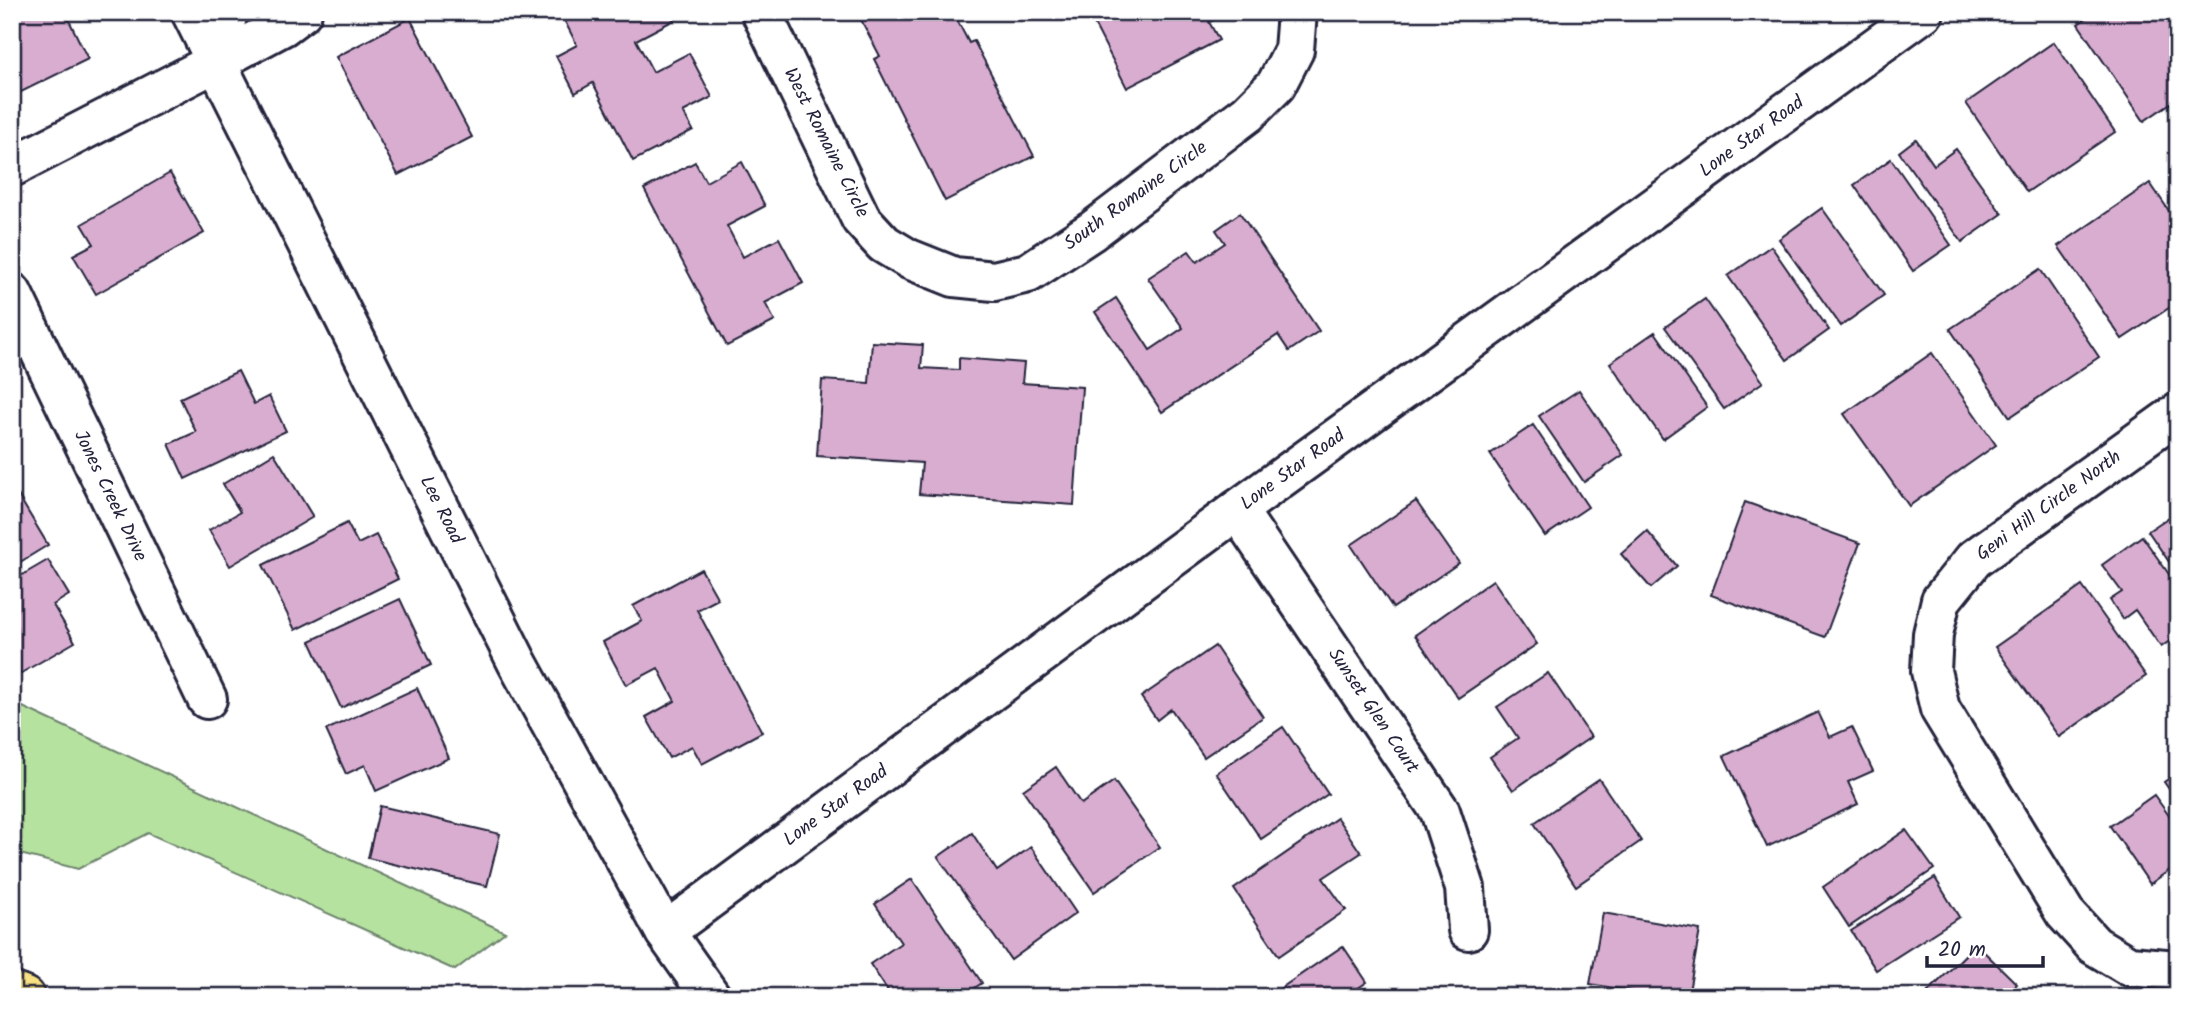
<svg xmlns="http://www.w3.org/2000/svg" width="2190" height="1009" viewBox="0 0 2190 1009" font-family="Kalam,sans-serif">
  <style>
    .green { fill: #b6e29f; stroke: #6c826d; stroke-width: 2 }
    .building { fill: #d9add0; stroke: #22223b; stroke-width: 2 }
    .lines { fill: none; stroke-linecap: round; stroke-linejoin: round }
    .minor-casing { stroke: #22223b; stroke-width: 44 }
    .highway-casing { stroke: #22223b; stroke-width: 44 }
    .minor { stroke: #fff; stroke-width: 38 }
    .highway { stroke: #f9e181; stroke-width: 38 }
    .labels { text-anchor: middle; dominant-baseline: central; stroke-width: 5; stroke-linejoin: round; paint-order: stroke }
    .street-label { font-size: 19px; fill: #22223b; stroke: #fff }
  </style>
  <rect width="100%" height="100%" fill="#fff"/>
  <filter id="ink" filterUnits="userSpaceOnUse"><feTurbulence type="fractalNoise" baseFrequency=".0143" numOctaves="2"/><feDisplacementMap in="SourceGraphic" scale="14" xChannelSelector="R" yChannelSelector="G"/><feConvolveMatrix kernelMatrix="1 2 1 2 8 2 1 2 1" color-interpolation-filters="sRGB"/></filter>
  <g filter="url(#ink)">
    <path class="green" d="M 12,702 L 505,932 L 455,970 L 148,833 L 78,869 L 12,852 Z"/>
    <g class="building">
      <path d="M 12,12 L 65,12 L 88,59 L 13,96 Z"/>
      <path d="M 560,12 L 669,12 L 674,20 L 636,40 L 653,72 L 689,53 L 712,97 L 683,112 L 693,130 L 633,161 L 593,83 L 575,93 L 556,56 L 577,45 Z"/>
      <path d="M 861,12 L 953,12 L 969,43 L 974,41 L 1034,156 L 945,201 L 874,59 L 880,56 L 858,14 Z"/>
      <path d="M 1088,12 L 1222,12 L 1223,15 L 1209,22 L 1219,40 L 1127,88 Z"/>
      <path d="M 2095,12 L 2178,12 L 2178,98 L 2144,121 L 2078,24 Z"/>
      <path d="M 410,18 L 472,137 L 398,175 L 336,57 Z"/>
      <path d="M 2054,42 L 2115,132 L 2027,192 L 1966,103 Z"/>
      <path d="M 1916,139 L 1934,165 L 1956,149 L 2002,214 L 1962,242 L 1899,152 Z"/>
      <path d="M 1891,159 L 1951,245 L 1913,271 L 1854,185 Z"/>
      <path d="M 695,162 L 706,182 L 742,162 L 765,206 L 727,226 L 743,257 L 779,238 L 803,283 L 765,303 L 775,321 L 727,346 L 644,189 Z"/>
      <path d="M 170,173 L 204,233 L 96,294 L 73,255 L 94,244 L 82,224 Z"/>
      <path d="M 2150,183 L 2178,224 L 2178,302 L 2122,339 L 2058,246 Z"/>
      <path d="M 1822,208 L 1884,295 L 1841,326 L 1779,239 Z"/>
      <path d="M 1240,213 L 1319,331 L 1289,351 L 1278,335 L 1162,412 L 1095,312 L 1116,298 L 1150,350 L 1183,328 L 1148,278 L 1189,251 L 1197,262 L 1225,243 L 1216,230 Z"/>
      <path d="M 1771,246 L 1829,330 L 1787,360 L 1728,276 Z"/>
      <path d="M 2040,269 L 2099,357 L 2010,417 L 1950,329 Z"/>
      <path d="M 1705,299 L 1763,382 L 1724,409 L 1665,327 Z"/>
      <path d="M 1655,332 L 1707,407 L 1663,439 L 1610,363 Z"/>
      <path d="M 872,342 L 923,345 L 921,368 L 959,370 L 959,358 L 1024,363 L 1022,383 L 1082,387 L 1074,505 L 919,494 L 922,463 L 817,456 L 822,380 L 869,383 Z"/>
      <path d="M 1932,353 L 1996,445 L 1909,506 L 1844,414 Z"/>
      <path d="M 238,371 L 254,404 L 269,396 L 286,431 L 185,479 L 169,444 L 196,432 L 180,398 Z"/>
      <path d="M 1579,390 L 1623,455 L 1584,482 L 1539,416 Z"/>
      <path d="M 1533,425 L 1588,507 L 1545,536 L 1490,454 Z"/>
      <path d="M 274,453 L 313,517 L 230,566 L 209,530 L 240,512 L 223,484 Z"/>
      <path d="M 12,485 L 48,545 L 12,567 Z"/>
      <path d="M 1416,501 L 1459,563 L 1393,608 L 1351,545 Z"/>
      <path d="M 1745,502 L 1860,543 L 1825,637 L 1711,595 Z"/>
      <path d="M 2178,511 L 2178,575 L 2148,531 Z"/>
      <path d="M 347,523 L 358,544 L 376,535 L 398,579 L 295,630 L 263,565 Z"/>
      <path d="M 1647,531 L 1677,566 L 1651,588 L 1621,554 Z"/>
      <path d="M 2142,536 L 2178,587 L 2178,635 L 2161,647 L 2135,610 L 2123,619 L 2110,600 L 2122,592 L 2102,565 Z"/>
      <path d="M 48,560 L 69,595 L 53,605 L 75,642 L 16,676 L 12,669 L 12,581 Z"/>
      <path d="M 701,569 L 718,599 L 697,610 L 762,732 L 702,764 L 692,746 L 669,758 L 646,717 L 675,701 L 658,668 L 626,685 L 603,642 L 642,621 L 633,606 Z"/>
      <path d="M 1493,580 L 1537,644 L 1458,698 L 1415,635 Z"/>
      <path d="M 2082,586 L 2146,676 L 2059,737 L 1995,647 Z"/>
      <path d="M 400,599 L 431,665 L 341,708 L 310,641 Z"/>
      <path d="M 1215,646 L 1263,717 L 1204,757 L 1171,709 L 1157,720 L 1141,697 Z"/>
      <path d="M 1548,673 L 1591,737 L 1513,790 L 1490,757 L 1518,738 L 1497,707 Z"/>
      <path d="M 417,688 L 449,758 L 376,791 L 365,765 L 346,774 L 326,730 Z"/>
      <path d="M 1818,712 L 1830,737 L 1852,727 L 1873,771 L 1848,782 L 1858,804 L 1767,847 L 1724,756 Z"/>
      <path d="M 1283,727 L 1328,794 L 1261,839 L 1216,773 Z"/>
      <path d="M 1056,767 L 1081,804 L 1114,781 L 1160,847 L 1094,892 L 1023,790 Z"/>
      <path d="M 2178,772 L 2178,802 L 2164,782 Z"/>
      <path d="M 1599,779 L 1641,841 L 1576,886 L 1534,823 Z"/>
      <path d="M 2154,795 L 2178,828 L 2178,873 L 2174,867 L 2150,884 L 2110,826 Z"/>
      <path d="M 380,806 L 500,834 L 487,886 L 368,858 Z"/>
      <path d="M 1337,818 L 1361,853 L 1323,878 L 1346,910 L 1279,956 L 1234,889 Z"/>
      <path d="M 1906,830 L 1934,869 L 1849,927 L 1823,887 Z"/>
      <path d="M 972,833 L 997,871 L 1031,847 L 1076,913 L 1011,960 L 938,857 Z"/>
      <path d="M 1935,878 L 1959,917 L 1876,970 L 1851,931 Z"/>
      <path d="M 912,879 L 982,983 L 961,997 L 892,997 L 870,964 L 901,943 L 875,904 Z"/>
      <path d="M 1603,913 L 1700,930 L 1688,997 L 1665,997 L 1590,984 Z"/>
      <path d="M 1976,944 L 2017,984 L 2004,997 L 1923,997 Z"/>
      <path d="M 1343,946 L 1367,982 L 1345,997 L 1268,997 Z"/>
    </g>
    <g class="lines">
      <defs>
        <g id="minor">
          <path d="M 191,12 L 518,664 L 665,932 L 711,997"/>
          <path d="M 761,12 L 861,219 L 884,244 L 909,259 L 954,277 L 994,281 L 1028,273 L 1092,231 L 1248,113 L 1276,85 L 1294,50 L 1297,12"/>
          <path d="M 216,62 L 228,12"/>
          <path d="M 12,167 L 216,62 L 283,26 L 302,12"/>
          <path d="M 12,293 L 207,699"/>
          <path d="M 2178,413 L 1974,559 L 1941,600 L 1933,634 L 1931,671 L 1940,709 L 2065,913 L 2094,945 L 2129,966 L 2178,970"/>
          <path d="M 1237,510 L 1440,811 L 1465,888 L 1468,930"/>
          <path d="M 665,932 L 1237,510 L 1924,12"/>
        </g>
        <path id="highway" d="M 12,992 L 25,997"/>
      </defs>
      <use href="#minor" class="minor-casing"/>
      <use href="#highway" class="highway-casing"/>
      <use href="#minor" class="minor"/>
      <use href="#highway" class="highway"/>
    </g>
  </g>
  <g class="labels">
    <g class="street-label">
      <text transform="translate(1752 137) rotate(-36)">Lone Star Road</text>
      <text transform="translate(826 143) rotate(63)">West Romaine Circle</text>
      <text transform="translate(1136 196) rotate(-36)">South Romaine Circle</text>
      <text transform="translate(1293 470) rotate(-36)">Lone Star Road</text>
      <text transform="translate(110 496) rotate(64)">Jones Creek Drive</text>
      <text transform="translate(2049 506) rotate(-36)">Geni Hill Circle North</text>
      <text transform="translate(441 510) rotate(63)">Lee Road</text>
      <text transform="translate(1373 711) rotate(56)">Sunset Glen Court</text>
      <text transform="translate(836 806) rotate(-36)">Lone Star Road</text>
    </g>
  </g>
  <rect width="2190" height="1009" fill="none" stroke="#fff" stroke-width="42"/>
  <rect x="21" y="21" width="2148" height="967" fill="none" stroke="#22223b" stroke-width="2.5" filter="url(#ink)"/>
  <path d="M1927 956v10h116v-10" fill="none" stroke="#22223b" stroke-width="3.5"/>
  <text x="1938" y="956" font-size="21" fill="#22223b" stroke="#ffffff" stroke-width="5" paint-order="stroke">20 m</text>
</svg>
